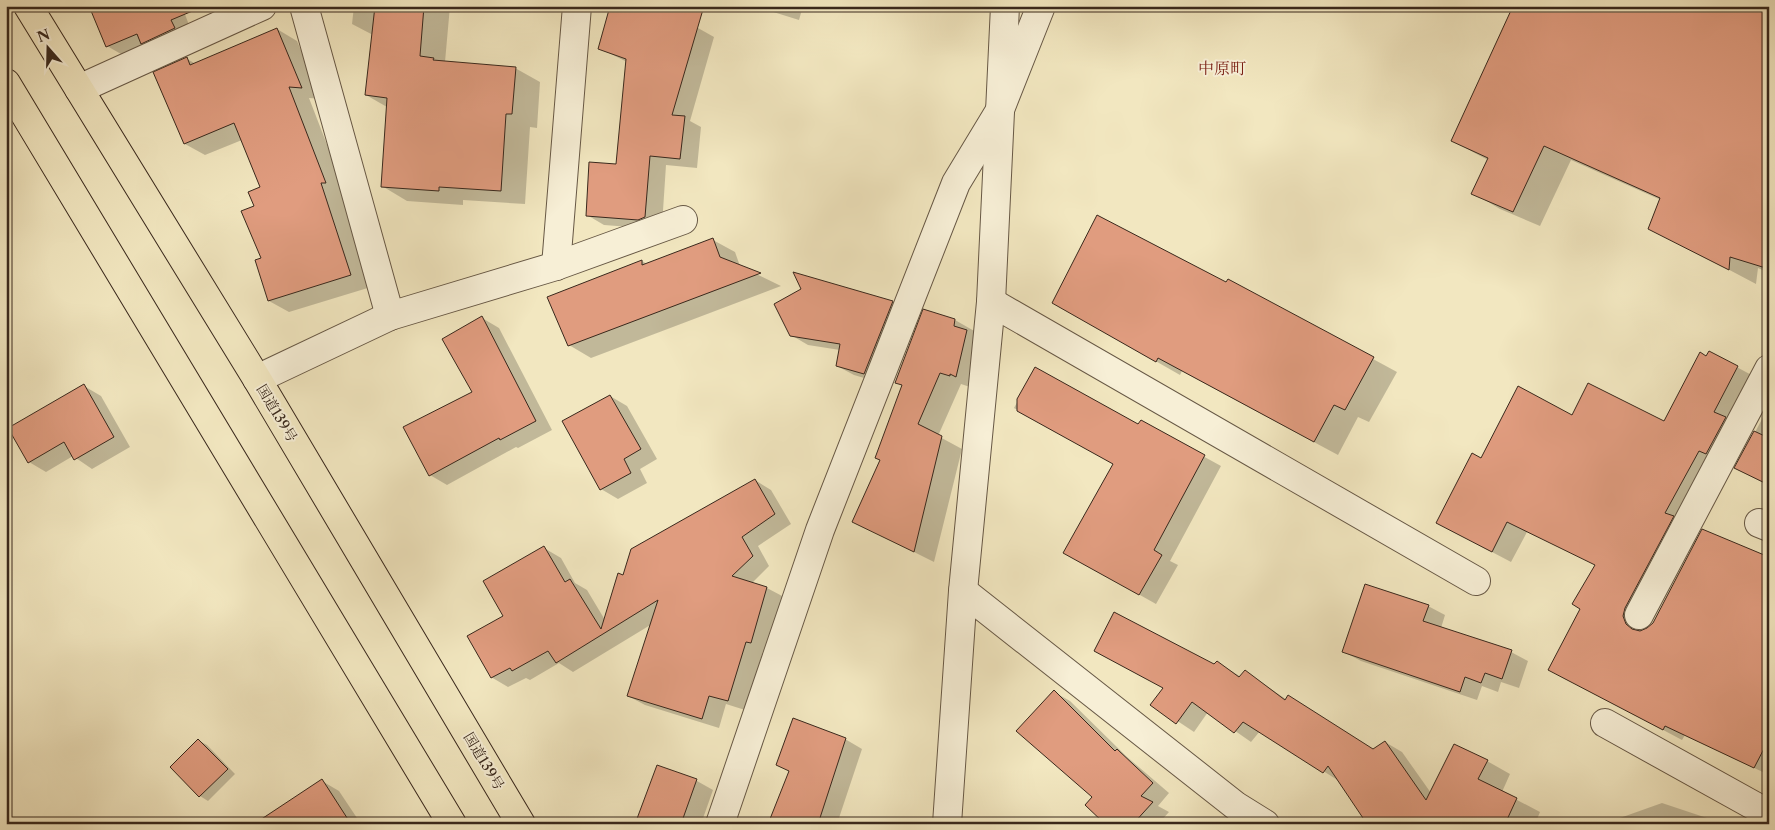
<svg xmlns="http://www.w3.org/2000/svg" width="1775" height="830" viewBox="0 0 1775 830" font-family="'Libre Caslon Text','Noto Serif JP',serif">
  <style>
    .shadow { fill: #0003 }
    .building { fill: #e09c7f; stroke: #39281c }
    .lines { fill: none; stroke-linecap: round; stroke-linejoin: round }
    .minor-casing { stroke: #675845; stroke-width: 30 }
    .highway-casing { stroke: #39281c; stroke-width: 30 }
    .minor { stroke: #f7efd6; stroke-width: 28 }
    .highway { stroke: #f2e7c0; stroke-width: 28 }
    .labels { text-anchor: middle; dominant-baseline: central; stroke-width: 4; stroke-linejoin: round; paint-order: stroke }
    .street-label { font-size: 14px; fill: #39281c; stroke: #f7efd6 }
    .quarter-label { font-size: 16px; fill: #7a1f14; stroke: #f7efd6 }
  </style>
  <rect width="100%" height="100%" fill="#f2e7c0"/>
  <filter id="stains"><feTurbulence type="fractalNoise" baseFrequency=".004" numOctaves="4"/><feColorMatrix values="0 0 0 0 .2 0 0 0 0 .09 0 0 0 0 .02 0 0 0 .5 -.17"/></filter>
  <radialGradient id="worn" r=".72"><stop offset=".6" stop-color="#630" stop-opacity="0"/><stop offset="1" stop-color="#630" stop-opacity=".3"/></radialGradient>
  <g class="shadow">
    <path d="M 354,6 L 450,6 L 445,62 L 515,68 L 540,82 L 537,128 L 530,127 L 525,204 L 463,200 L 463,205 L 407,201 L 382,186 L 387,107 L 366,95 L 373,35 L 352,24 Z"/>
    <path d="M 454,6 L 523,6 L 522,12 Z"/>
    <path d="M 754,6 L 803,6 L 799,20 Z"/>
    <path d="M 1769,6 L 1769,273 L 1758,268 L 1756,284 L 1650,228 L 1661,200 L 1571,160 L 1540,226 L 1500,209 L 1473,193 L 1488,160 L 1452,141 Z"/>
    <path d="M 183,9 L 195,41 L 128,58 L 107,46 Z"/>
    <path d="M 698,28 L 714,37 L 690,121 L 701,127 L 697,168 L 666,165 L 662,226 L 656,229 L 604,225 L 587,215 L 617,165 L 627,62 L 599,48 Z"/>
    <path d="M 277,29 L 297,41 L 322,99 L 309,98 L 346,194 L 341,194 L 371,287 L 289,312 L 269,301 L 255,206 L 262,188 L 242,140 L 205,155 L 185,144 L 187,59 L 196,64 Z"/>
    <path d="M 713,240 L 735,252 L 740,266 L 781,286 L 591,358 L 569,345 L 642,261 L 647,264 Z"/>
    <path d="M 893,302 L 909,312 L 881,383 L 854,375 L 837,366 L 840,350 L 808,345 L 791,335 Z"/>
    <path d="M 1054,303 L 1373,359 L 1397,372 L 1369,422 L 1358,417 L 1338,455 L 1182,371 L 1180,375 Z"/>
    <path d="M 924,311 L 955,320 L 976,332 L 970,387 L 961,384 L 938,436 L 962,449 L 934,562 L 854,522 L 881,461 L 903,386 L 896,382 Z"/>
    <path d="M 482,318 L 499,328 L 552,430 L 518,448 L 516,447 L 447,485 L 430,475 L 474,392 Z"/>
    <path d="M 1709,352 L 1768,384 L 1642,627 L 1643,631 L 1769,558 L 1769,775 L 1685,735 L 1682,740 L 1569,680 L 1581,608 L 1596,565 L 1527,532 L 1511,562 L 1437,523 L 1482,460 L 1573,416 L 1665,423 Z"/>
    <path d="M 1035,369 L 1139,426 L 1141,422 L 1221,466 L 1170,561 L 1178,565 L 1156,604 L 1081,562 L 1114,464 L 1014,408 Z"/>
    <path d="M 84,386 L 101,396 L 130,447 L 92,469 L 73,456 L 46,472 L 29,462 Z"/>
    <path d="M 610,396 L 627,406 L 657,459 L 640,469 L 647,483 L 618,499 L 601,489 Z"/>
    <path d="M 1769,406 L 1769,486 L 1736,468 Z"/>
    <path d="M 755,480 L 771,490 L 791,524 L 758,546 L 769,566 L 752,583 L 767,588 L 784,597 L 768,652 L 763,651 L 745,710 L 726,704 L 719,728 L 645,705 L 628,696 L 652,624 L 573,672 L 559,663 L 530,680 L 526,678 L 508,687 L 491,677 L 504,616 L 544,548 L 561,558 L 575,583 L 587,590 L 605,620 L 624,576 Z"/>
    <path d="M 1428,606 L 1445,615 L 1441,628 L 1511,652 L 1528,661 L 1519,688 L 1501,682 L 1498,692 L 1482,686 L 1477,700 L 1361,661 L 1344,652 Z"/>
    <path d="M 1217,662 L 1241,677 L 1245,671 L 1287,700 L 1373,750 L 1385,742 L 1402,752 L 1431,793 L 1487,761 L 1510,774 L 1502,792 L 1540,812 L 1535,824 L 1416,824 L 1429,797 L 1390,824 L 1339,781 L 1260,731 L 1251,742 L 1208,712 L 1194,732 L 1152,704 Z"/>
    <path d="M 1054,692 L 1070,701 L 1126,756 L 1169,793 L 1158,806 L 1169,812 L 1158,824 L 1107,824 L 1094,797 Z"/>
    <path d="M 845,739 L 862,749 L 837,824 L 769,824 L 790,772 L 777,764 Z"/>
    <path d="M 198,740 L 207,745 L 235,774 L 208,801 L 200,796 Z"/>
    <path d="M 658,767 L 697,781 L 713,790 L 701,824 L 636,824 Z"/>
    <path d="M 322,781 L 339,791 L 361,824 L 256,824 Z"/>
    <path d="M 1662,803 L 1719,822 L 1722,824 L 1603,824 Z"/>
    <path d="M 376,820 L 383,824 L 369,824 Z"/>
  </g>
  <g class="building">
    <path d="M 89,6 L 202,6 L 202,7 L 171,20 L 175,28 L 141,44 L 137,34 L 106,47 Z"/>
    <path d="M 375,6 L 424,6 L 420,56 L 434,58 L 433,60 L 516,67 L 512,114 L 506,114 L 501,191 L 439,187 L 439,191 L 381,187 L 387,98 L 365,95 Z"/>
    <path d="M 610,6 L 704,6 L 672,115 L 685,116 L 680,159 L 650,156 L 645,217 L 638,220 L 586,216 L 589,162 L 616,164 L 626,59 L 598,49 Z"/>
    <path d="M 1513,6 L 1769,6 L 1769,269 L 1730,257 L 1729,270 L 1648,229 L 1660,198 L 1544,146 L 1513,212 L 1471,194 L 1488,158 L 1451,141 Z"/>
    <path d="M 277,28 L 302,88 L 289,87 L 326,183 L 321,183 L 351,275 L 268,301 L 255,260 L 261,258 L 241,211 L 254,206 L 248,192 L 260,187 L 234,123 L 184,144 L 153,72 L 187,57 L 190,65 Z"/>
    <path d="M 1097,215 L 1226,282 L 1228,279 L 1374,357 L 1345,410 L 1334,405 L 1314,442 L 1158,358 L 1156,362 L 1052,303 Z"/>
    <path d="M 713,238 L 720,257 L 761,273 L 568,346 L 547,297 L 642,260 L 642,265 Z"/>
    <path d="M 793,272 L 893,301 L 864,374 L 836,366 L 840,344 L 790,336 L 774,304 L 801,289 Z"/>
    <path d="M 923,309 L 955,319 L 954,326 L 967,330 L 956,377 L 950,374 L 950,376 L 940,373 L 918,424 L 942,436 L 914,552 L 852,522 L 880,460 L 875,458 L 902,385 L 895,383 Z"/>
    <path d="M 482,316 L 536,421 L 500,440 L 499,438 L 429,476 L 403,427 L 472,392 L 442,339 Z"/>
    <path d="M 1709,351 L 1738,366 L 1714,412 L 1726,417 L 1706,454 L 1699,451 L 1665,513 L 1674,516 L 1625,608 L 1623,616 L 1626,624 L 1632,629 L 1640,631 L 1647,628 L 1653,623 L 1702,529 L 1769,557 L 1769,739 L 1754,768 L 1665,726 L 1663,730 L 1548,670 L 1580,609 L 1572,604 L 1595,565 L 1507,522 L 1492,552 L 1436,523 L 1472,453 L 1481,458 L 1518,386 L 1572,415 L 1588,383 L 1664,421 L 1700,352 L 1706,356 Z"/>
    <path d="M 1035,367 L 1138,424 L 1141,420 L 1205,455 L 1154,550 L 1162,555 L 1139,595 L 1063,553 L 1113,464 L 1017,411 L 1017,399 Z"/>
    <path d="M 84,384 L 114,437 L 74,460 L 64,442 L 28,463 L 8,428 Z"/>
    <path d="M 610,395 L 641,449 L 624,459 L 631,473 L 600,490 L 562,421 Z"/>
    <path d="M 1754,431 L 1769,438 L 1769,485 L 1734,468 Z"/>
    <path d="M 755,479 L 775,514 L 742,537 L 753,556 L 732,576 L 767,587 L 751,643 L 746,642 L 728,701 L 709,696 L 702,719 L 627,696 L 658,600 L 556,663 L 548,651 L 512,671 L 510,668 L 491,678 L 467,636 L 503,616 L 483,581 L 544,546 L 565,582 L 570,579 L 601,629 L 618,573 L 623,575 L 631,549 Z"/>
    <path d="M 1365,584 L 1429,605 L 1423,621 L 1512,650 L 1502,679 L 1485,673 L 1481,683 L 1465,677 L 1460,692 L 1342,652 Z"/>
    <path d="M 1114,612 L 1214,664 L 1217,661 L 1239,677 L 1245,670 L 1285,700 L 1288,695 L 1373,749 L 1385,741 L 1426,800 L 1454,744 L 1488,760 L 1478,779 L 1517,798 L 1505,824 L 1367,824 L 1328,766 L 1323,773 L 1243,722 L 1234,733 L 1192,702 L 1176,724 L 1150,705 L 1163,688 L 1094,651 Z"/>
    <path d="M 1054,690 L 1115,751 L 1117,749 L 1153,783 L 1141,796 L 1153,802 L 1133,824 L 1105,824 L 1085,805 L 1092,797 L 1016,731 Z"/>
    <path d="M 793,718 L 846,738 L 818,824 L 768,824 L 789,771 L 776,765 Z"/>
    <path d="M 198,739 L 228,769 L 199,797 L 170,767 Z"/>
    <path d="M 657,765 L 697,779 L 681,824 L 635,824 Z"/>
    <path d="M 322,779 L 351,824 L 254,824 Z"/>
  </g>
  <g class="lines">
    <defs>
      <g id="minor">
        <path d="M 304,6 L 390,316"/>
        <path d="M 79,89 L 262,6"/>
        <path d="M 556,266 L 577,6"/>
        <path d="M 991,302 L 1476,581"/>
        <path d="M 257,379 L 390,316 L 556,266 L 683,220"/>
        <path d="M 1759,523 L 1769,527"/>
        <path d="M 963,591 L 1236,806 L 1265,824"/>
        <path d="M 1639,615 L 1769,369"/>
        <path d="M 1605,723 L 1769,814"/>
        <path d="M 720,824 L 820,530 L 956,183 L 999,112 L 1041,6"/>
        <path d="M 947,824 L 963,591 L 991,302 L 1005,6"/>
      </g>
      <g id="highway">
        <path d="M 28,6 L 257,379 L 521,824"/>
        <path d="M 6,83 L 452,824"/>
      </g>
    </defs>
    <use href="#minor" class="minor-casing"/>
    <use href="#highway" class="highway-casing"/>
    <use href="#minor" class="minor"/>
    <use href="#highway" class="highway"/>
  </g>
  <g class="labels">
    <g class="street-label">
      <text transform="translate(277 413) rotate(59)">国道139号</text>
      <text transform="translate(484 761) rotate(59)">国道139号</text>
    </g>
    <g class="quarter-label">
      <text x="1222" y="68">中原町</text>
    </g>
  </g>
  <rect width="1775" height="830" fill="none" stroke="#f2e7c0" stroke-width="25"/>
  <rect x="8" y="8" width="1760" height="815" fill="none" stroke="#39281c" stroke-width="2.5"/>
  <rect x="12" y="12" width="1750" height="805" fill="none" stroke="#39281c"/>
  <g transform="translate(48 48) rotate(340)" stroke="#f7efd6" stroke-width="4" paint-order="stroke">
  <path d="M0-4L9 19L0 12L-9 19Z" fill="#39281c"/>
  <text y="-8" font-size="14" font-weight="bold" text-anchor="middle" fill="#39281c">N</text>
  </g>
  <rect width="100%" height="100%" filter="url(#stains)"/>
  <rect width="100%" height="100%" fill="url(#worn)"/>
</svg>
